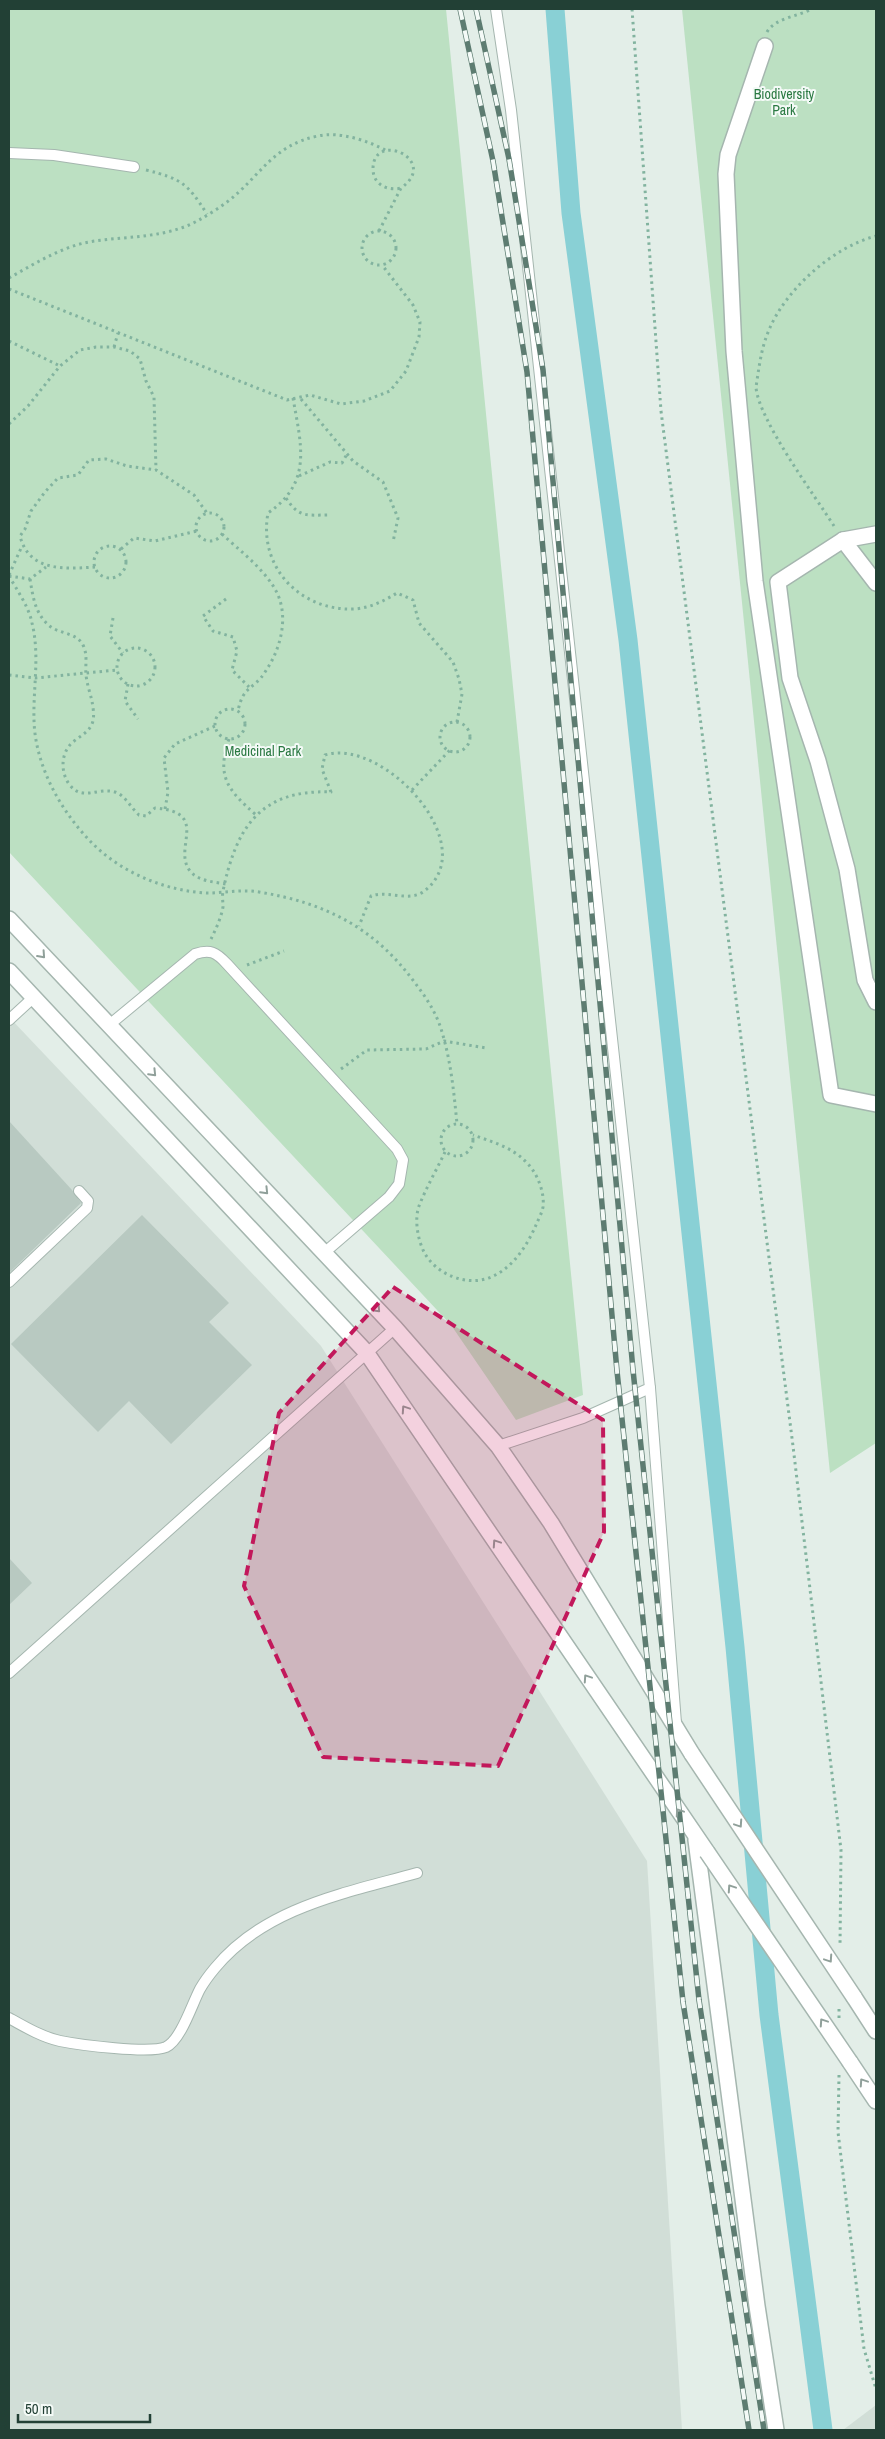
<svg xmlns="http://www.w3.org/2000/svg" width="885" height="2439" viewBox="0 0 885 2439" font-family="'Archivo Narrow',sans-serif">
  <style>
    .built { fill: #d1ded7 }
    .green { fill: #bce0c2 }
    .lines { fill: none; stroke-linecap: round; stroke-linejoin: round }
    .canal { stroke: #89d0d5; stroke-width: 19 }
    .building { fill: #b8c9c1 }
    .service-casing { stroke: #a5b6af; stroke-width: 12 }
    .pedestrian-casing { stroke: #a5b6af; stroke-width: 18 }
    .tertiary-casing { stroke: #a5b6af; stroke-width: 18 }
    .path { stroke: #82b39f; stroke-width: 3; stroke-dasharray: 2.5 4; stroke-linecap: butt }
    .service { stroke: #fff; stroke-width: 10 }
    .pedestrian { stroke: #fff; stroke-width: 15 }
    .tertiary { stroke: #fff; stroke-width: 15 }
    .rail-casing { stroke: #5d7c71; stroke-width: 5.5 }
    .rail { stroke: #f4faf7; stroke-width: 4; stroke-dasharray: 11; stroke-linecap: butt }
    .tertiary-bridge-casing { stroke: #a5b6af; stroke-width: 18; stroke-linecap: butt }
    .tertiary-bridge { stroke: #fff; stroke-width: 15 }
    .oneway { stroke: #90a09a }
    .marked { fill: #c2185b; fill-opacity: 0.2; stroke: #c2185b; stroke-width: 4; stroke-dasharray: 10 6; stroke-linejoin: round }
    .labels { text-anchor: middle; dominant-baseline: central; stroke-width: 4; stroke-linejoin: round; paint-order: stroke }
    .park-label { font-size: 14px; fill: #2a7942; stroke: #f4faf7 }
  </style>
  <rect width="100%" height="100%" fill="#e3eee8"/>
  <g class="built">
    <path d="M 9,1017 L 321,1346 L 647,1861 L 682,2430 L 9,2430 Z"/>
    <path d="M 876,2405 L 876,2430 L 843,2430 Z"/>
  </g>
  <g class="green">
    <path d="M 9,9 L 446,9 L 583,1395 L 516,1420 L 451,1325 L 9,852 Z"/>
    <path d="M 682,9 L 876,9 L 876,1443 L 830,1473 Z"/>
  </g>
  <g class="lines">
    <path class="canal" d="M 555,9 L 571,213 L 628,640 L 735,1647 L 769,2015 L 823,2430"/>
  </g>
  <g class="building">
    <path d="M 9,1121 L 72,1190 L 81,1203 L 9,1273 Z"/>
    <path d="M 142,1215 L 229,1303 L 209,1322 L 252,1365 L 171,1444 L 129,1401 L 98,1432 L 11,1344 Z"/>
    <path d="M 9,1558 L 32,1583 L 9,1605 Z"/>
  </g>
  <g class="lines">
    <defs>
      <g id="service">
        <path d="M 496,9 L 511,110 L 650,1388 L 583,1418 L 498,1446"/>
        <path d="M 9,153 L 54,155 L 134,167"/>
        <path d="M 9,1020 L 34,997"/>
        <path d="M 108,1026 L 195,954 C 210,949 216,952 227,964 L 397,1149 L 403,1160 L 399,1184 L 389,1197 L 324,1253"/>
        <path d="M 9,1282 L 87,1208 L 88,1201 L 79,1191"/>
        <path d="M 650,1388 L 676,1723"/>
        <path d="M 9,1673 L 395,1328"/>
        <path d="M 9,2018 C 25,2027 42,2037 60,2041 C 80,2045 150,2054 166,2047 C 181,2040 192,2004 200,1989 C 204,1982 210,1974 215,1968 C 265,1907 346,1893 417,1873"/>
      </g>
      <g id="pedestrian">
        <path d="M 765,46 L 728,155 L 726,174 L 734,351 L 755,581 L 831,1095 L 876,1104"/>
        <path d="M 843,540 L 876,534"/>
        <path d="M 876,583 L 843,540 L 778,582 L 790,678 L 818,761 L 847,869 L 865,980 L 876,1002"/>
      </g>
      <g id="tertiary">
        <path d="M 9,919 L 395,1328 L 498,1446 L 551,1523 L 692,1754"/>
        <path d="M 9,971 L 366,1352 L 707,1852"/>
        <path d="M 696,1840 L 757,2306 L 776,2430"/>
        <path d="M 854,1997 L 876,2031"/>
        <path d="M 850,2062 L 876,2101"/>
      </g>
    </defs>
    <use href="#service" class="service-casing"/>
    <use href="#pedestrian" class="pedestrian-casing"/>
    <use href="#tertiary" class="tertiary-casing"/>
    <g class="path">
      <path d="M 632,9 L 661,411 L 793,1446 L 841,1850 L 840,1946"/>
      <path d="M 767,32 C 775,18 799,16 812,9"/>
      <path d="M 146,170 C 182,179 187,183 207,214"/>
      <circle cx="379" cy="248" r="17"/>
      <path d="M 379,231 L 401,188 C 441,160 372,129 373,170 C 374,186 389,191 401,188"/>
      <path d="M 9,278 C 36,263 64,245 95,241 C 130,236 167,238 199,220 C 208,215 219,208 227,202 C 260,177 272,145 318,136 C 339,131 369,141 387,151"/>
      <path d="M 9,289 L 287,400 L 310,395 L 341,404 L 364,401 L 390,391 L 406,371 L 419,337 L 420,322 L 413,305 L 382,265"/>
      <path d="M 9,341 L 60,366"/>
      <path d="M 114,347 L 118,333"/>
      <path d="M 293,398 C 301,445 313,482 268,513 C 258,567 300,611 354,609 C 370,608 384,601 397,593 L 413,600 L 419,623 L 453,662 L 459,679 L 462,694 L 457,722"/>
      <path d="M 301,399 L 353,461 L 383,482 L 398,518 L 393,542"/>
      <path d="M 9,424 L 28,406 L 60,366 L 80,350 L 96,347 L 114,347 L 130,351 L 140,359 L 146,381 L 154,397 L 156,470"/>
      <path d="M 299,476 L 330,462 L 342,463 L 347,454"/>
      <path d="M 286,498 C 299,518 306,515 329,515"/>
      <circle cx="210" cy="527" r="14"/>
      <path d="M 834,526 C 815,496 758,419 756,387 C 759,368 761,348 769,330 C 786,289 833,247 876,236"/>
      <path d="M 222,534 C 239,550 263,568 275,589 C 290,615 281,649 265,672 C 254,690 243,685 238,711"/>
      <circle cx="110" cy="562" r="16"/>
      <path d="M 121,549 L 134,538 L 155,541 L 197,531"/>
      <path d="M 95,567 C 65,569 29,572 20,536 L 25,529 L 31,511 L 45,492 L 58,478 L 78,475 L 89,460 L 106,459 L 127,466 L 156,470 L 194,495 L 207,513"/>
      <path d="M 9,575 L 22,546"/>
      <path d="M 9,576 C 17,590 29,607 32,623 C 40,655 33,688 34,720 C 35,765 60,810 91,842 C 120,872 165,891 207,893 C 224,893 242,889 259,892 C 326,903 375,928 415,983 C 426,997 437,1014 442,1032 C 451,1062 454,1093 457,1124"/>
      <path d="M 9,576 L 30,579 L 46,567"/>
      <path d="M 30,579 C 33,597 35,615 51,627 C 61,634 77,633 83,645 C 88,655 85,665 86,675 C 87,684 90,693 92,701 C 93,708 95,717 92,724 C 88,733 80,736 73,742 C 61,752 60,771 69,784 C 82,802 98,787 115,792 C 125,795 131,808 139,815 L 146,816 L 155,808 C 211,812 172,848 190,871 C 198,881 214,882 226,884"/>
      <path d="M 226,599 L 203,616 L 213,631 L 233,637 L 237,651 L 232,670 L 249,687"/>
      <path d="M 113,618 L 110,636 L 123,653"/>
      <circle cx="136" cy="667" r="19"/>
      <path d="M 9,675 L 35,678 L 117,670"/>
      <path d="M 128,684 L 125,701 L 138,719"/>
      <circle cx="230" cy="724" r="15"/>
      <circle cx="455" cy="737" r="15"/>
      <path d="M 229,739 C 216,777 228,790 256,815"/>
      <path d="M 412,790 L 450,750"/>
      <path d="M 165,809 L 168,792 L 164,758 L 175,744 L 215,726"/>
      <path d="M 211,939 C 216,929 221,918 223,907 C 223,902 222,896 223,891 C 236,828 260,789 331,792 L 322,769 L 325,755 C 384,737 485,847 423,892 C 408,902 388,890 371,896 L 359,926"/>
      <path d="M 247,965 L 284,951"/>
      <path d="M 341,1069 L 367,1050 L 426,1049 L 444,1041 L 486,1048"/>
      <circle cx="457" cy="1140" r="16"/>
      <path d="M 445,1152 C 437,1169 426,1188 419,1206 C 414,1220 418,1241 425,1254 C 432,1265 442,1273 454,1277 C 494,1292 522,1258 536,1225 C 538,1220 542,1213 543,1207 C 545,1191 536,1170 524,1160 C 511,1147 490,1141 473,1135"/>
      <path d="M 839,2018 L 839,2005"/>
      <path d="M 839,2075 L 838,2132 L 864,2349 L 876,2389"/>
    </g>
    <use href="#service" class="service"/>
    <use href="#pedestrian" class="pedestrian"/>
    <use href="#tertiary" class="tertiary"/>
    <defs>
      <g id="rail">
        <path d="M 460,9 L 493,161 L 527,372 L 617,1371 L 683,2002 L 749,2430"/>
        <path d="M 476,9 L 509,159 L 543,370 L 633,1370 L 699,2000 L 764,2430"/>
      </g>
    </defs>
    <use href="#rail" class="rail-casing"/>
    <use href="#rail" class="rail"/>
    <defs>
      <g id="tertiary-bridge">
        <path d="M 692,1754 L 854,1997"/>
        <path d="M 707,1852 L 850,2062"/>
      </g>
    </defs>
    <use href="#tertiary-bridge" class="tertiary-bridge-casing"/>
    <use href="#tertiary-bridge" class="tertiary-bridge"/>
  </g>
  <defs><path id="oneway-chevron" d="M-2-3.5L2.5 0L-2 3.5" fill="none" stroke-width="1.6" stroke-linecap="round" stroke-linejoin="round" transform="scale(1.25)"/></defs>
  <g class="oneway">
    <use href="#oneway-chevron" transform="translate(42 955) rotate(48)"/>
    <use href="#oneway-chevron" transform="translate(153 1073) rotate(46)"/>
    <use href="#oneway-chevron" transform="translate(265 1191) rotate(46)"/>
    <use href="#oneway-chevron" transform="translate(377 1309) rotate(47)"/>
    <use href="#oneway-chevron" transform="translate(405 1409) rotate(-124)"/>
    <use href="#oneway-chevron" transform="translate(496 1543) rotate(-124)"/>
    <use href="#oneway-chevron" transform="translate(587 1678) rotate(-124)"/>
    <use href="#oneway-chevron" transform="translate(679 1812) rotate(-124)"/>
    <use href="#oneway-chevron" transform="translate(739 1824) rotate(56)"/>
    <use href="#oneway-chevron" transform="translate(731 1888) rotate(-124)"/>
    <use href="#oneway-chevron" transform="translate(829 1959) rotate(56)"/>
    <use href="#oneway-chevron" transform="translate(823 2022) rotate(-124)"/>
    <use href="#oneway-chevron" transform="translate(863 2082) rotate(-124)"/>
  </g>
  <path class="marked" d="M 393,1287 L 603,1420 L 604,1532 L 498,1766 L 323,1757 L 244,1586 L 279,1413 Z"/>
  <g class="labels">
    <g class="park-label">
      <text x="784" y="94">Biodiversity<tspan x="784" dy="16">Park</tspan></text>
      <text x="263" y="751">Medicinal Park</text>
    </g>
  </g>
  <rect width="885" height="2439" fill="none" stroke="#224035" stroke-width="20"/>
  <path d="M18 2414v8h132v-8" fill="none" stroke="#224035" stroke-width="2.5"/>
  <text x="25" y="2414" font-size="15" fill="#224035" stroke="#f4faf7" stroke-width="4" paint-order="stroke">50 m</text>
</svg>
